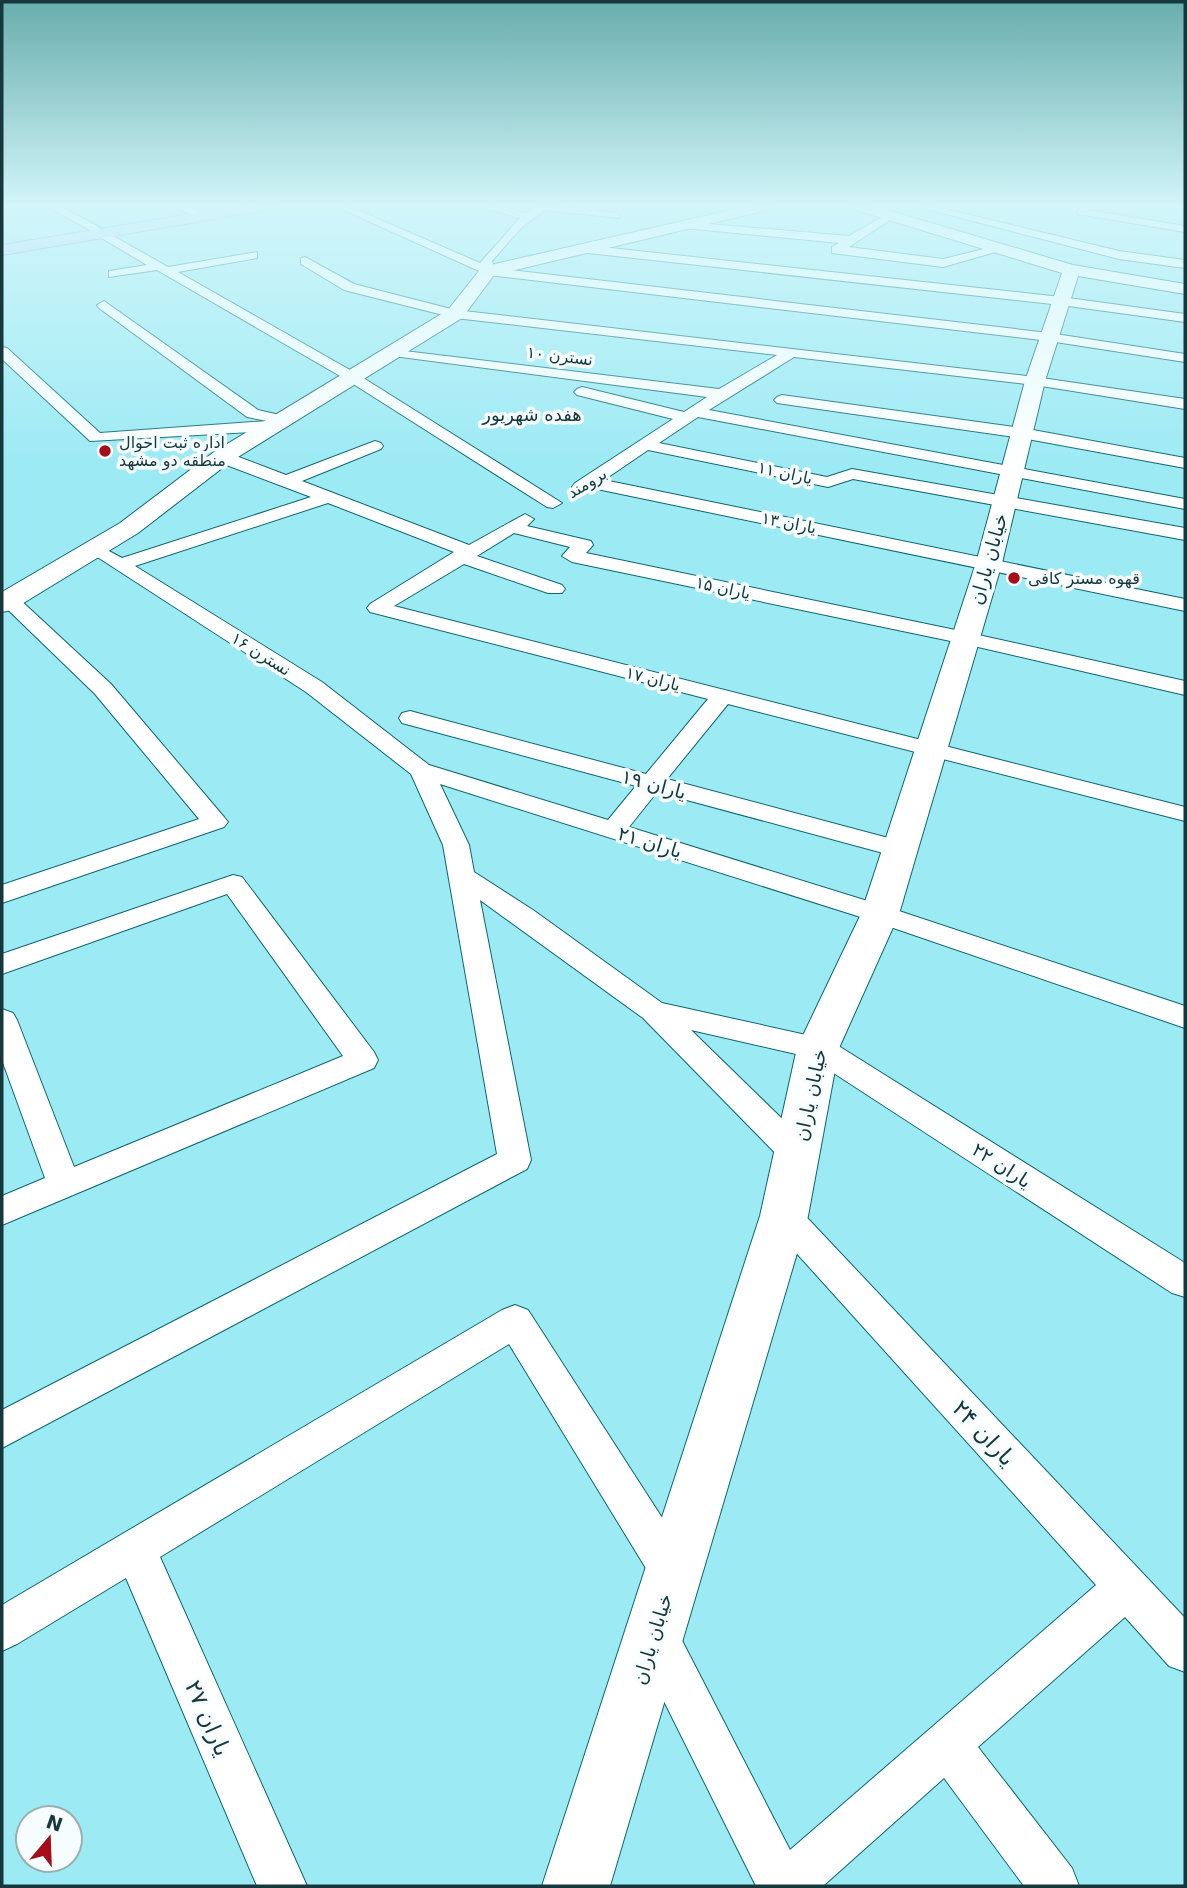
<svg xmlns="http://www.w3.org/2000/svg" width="1187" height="1888" viewBox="0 0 1187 1888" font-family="'DejaVu Sans','Noto Naskh Arabic',sans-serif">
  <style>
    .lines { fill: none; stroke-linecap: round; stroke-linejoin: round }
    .street-casing { stroke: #0c6770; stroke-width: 2 }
    .secondary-casing { stroke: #0c6770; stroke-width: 2 }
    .primary-casing { stroke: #6888b6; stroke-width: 2 }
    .street { fill: #fff; fill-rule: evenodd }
    .secondary { fill: #fff; fill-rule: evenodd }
    .primary { fill: #bfd1fb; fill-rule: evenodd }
    .wall { fill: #1c5157 }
    .poi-dot { fill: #a50d18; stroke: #f6fdfe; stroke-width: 2.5 }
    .labels { text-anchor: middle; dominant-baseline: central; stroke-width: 7; stroke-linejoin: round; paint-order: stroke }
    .far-street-label { font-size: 16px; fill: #16373b; stroke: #f6fdfe }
    .far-poi-label { font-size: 16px; fill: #16373b; stroke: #f6fdfe; text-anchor: start }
    .far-neighbourhood-label { font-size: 18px; fill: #16373b; stroke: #f6fdfe }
    .street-label { font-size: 19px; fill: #16373b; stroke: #f6fdfe }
    .near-street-label { font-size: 23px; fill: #16373b; stroke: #f6fdfe }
  </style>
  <rect width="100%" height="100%" fill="#9ceaf4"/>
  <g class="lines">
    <defs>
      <g id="street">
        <path d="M 43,204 L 56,204 L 99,227 L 99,231 L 106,232 L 168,267 L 257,252 L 257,258 L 178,272 L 357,374 L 562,503 L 553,508 L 547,507 L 347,380 L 157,270 L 109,277 L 109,271 L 147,265 L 98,236 L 98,232 L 91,231 Z"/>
        <path d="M 171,204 L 185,204 L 201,213 L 191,215 Z"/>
        <path d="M 330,204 L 344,204 L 480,263 L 520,218 L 470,204 L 488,204 L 527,213 L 539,204 L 615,213 L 619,214 L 619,218 L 545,210 L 521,228 L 492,261 L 494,268 L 1049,333 L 1185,354 L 1185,362 L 1049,341 L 488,275 Z"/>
        <path d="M 907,204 L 925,204 L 1119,251 L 1185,260 L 1185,268 L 1119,259 Z"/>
        <path d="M 1082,209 L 1185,226 L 1185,232 L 1078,214 L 1078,210 Z"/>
        <path d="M 889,213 L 893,214 L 893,218 L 849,247 L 943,259 L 1000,245 L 1006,249 L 943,267 L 832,253 L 832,247 L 839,243 L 684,228 L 678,225 L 684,222 L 849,236 Z"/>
        <path d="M 583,245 L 1061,297 L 1185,314 L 1185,322 L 1061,305 L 579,252 L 579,246 Z"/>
        <path d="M 305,257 L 354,284 L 455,310 L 1035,377 L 1185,399 L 1185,409 L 1035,385 L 794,357 L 709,410 L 1185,499 L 1185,509 L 698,417 L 659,443 L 827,477 L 852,469 L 1185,528 L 1185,540 L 853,479 L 828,487 L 648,450 L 604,480 L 1185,599 L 1185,611 L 592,488 L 581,492 L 575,491 L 572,487 L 575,483 L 673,419 L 577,395 L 574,392 L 577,389 L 582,387 L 684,412 L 707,397 L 393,356 L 386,352 L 388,349 L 719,389 L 777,355 L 455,318 L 344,290 L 301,264 L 301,258 Z"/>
        <path d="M 104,301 L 258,410 L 284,416 L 286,419 L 277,424 L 277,429 L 271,431 L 90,441 L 2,359 L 2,347 L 7,348 L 100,433 L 267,421 L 247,417 L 99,308 L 97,305 Z"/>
        <path d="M 782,395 L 1022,428 L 1185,458 L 1185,468 L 1022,438 L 777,403 L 774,400 L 777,397 Z"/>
        <path d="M 375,441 L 381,443 L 383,446 L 381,449 L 302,481 L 469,545 L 525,514 L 534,519 L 527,526 L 591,541 L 593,545 L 586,553 L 965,632 L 1185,681 L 1185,695 L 965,644 L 572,562 L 562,556 L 570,547 L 514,533 L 477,556 L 562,585 L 565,589 L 562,593 L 548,593 L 464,564 L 394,606 L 1185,807 L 1185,821 L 728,704 L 667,779 L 907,843 L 911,849 L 907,855 L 898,857 L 657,792 L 629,827 L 890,908 L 1185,1006 L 1185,1028 L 870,920 L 440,784 L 469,845 L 474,872 L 533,910 L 662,1003 L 829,1040 L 1185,1263 L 1185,1297 L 1172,1293 L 809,1057 L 691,1030 L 809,1145 L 813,1154 L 809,1163 L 797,1167 L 785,1163 L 643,1018 L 480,900 L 531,1160 L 527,1169 L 2,1448 L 2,1410 L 497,1154 L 443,845 L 411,774 L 306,692 L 85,549 L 94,543 L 122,558 L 311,497 L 216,461 L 214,457 L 216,453 L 228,453 L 286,475 ZM 328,503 L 454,552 L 370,604 L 367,608 L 370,612 L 708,699 L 646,774 L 410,711 L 402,713 L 399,718 L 402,723 L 636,786 L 608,820 L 429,765 L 322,682 L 135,566 Z"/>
        <path d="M 9,594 L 16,596 L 111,684 L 224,817 L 228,822 L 224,827 L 2,903 L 2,885 L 199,819 L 95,694 L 2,604 L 2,596 Z"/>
        <path d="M 233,875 L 242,877 L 374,1052 L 378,1060 L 374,1068 L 2,1225 L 2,1196 L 45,1178 L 2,1060 L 2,1009 L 13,1013 L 17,1020 L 74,1167 L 343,1056 L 227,894 L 2,974 L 2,954 Z"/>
        <path d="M 784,1202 L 796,1206 L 1185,1618 L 1185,1672 L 1169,1666 L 1125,1617 L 978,1747 L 1072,1868 L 1079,1886 L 1024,1886 L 944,1778 L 823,1886 L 756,1886 L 641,1655 L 635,1639 L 641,1623 L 657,1617 L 673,1623 L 790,1850 L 1096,1585 L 772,1226 L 767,1216 L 772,1206 Z"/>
        <path d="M 515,1305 L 528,1310 L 688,1558 L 694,1573 L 688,1588 L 673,1594 L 658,1588 L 509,1344 L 160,1557 L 307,1886 L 257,1886 L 126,1578 L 17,1644 L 2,1651 L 2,1605 L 502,1310 Z"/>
      </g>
      <g id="secondary">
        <path d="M 757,204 L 783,204 L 776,208 L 494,275 L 462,318 L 230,462 L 138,533 L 12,610 L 2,612 L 2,592 L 120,523 L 214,452 L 448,310 L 482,267 Z"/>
        <path d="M 844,204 L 867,204 L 1073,265 L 1185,284 L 1185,294 L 1078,276 L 1045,381 L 1002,563 L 899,914 L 839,1048 L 808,1216 L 610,1886 L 542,1886 L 760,1216 L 797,1048 L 861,914 L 976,563 L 1025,381 L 1062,273 L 846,207 Z"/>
      </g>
      <path id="primary" d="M 252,204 L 286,204 L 279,208 L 2,255 L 2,245 Z"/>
    </defs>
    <use href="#street" class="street-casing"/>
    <use href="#secondary" class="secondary-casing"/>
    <use href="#primary" class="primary-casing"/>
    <use href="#street" class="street"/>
    <use href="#secondary" class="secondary"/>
    <use href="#primary" class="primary"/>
  </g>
  <path class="wall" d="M 1131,204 L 1152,204 L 1144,209 Z"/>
  <linearGradient id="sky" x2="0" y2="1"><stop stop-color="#68adad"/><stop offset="0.44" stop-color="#d2f6fa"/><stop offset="1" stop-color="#d2f6fa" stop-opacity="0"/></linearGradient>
  <rect width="1187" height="468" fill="url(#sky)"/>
  <g class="poi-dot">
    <circle cx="105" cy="451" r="7"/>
    <circle cx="1014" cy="578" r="7"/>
  </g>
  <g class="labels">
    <g class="far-street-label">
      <text transform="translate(560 356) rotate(7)">نسترن ۱۰</text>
      <text transform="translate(785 473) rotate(12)">یاران ۱۱</text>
      <text transform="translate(587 483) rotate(-31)">برومند</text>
      <text transform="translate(789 523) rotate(11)">یاران ۱۳</text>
      <text transform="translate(723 588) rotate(12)">یاران ۱۵</text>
      <text transform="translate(261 654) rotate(32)">نسترن ۱۶</text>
      <text transform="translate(653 679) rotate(14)">یاران ۱۷</text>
    </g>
    <g class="far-poi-label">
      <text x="119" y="442">اداره ثبت احوال<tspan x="119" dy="18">منطقه دو مشهد</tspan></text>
      <text x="1028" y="578">قهوه مستر کافی</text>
    </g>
    <g class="far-neighbourhood-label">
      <text x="532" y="414">هفده شهریور</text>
    </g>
    <g class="street-label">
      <text transform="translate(988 559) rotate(-74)">خیابان یاران</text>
      <text transform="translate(654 784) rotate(15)">یاران ۱۹</text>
      <text transform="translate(650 842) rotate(17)">یاران ۲۱</text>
      <text transform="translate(810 1095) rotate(-78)">خیابان یاران</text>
      <text transform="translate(1002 1165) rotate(33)">یاران ۲۲</text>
      <text transform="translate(652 1639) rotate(-73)">خیابان یاران</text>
    </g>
    <g class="near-street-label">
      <text transform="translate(984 1433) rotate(47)">یاران ۲۴</text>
      <text transform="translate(208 1718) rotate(66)">یاران ۲۷</text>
    </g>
  </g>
  <rect width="1187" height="1888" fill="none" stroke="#16373b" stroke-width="7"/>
  <g transform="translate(49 1839) rotate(19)"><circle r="33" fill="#f6fdfe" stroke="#9caeb0" stroke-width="2"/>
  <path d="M0-5L12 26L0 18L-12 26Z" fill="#a50d18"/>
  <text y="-10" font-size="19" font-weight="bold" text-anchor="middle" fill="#16373b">N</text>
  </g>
</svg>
